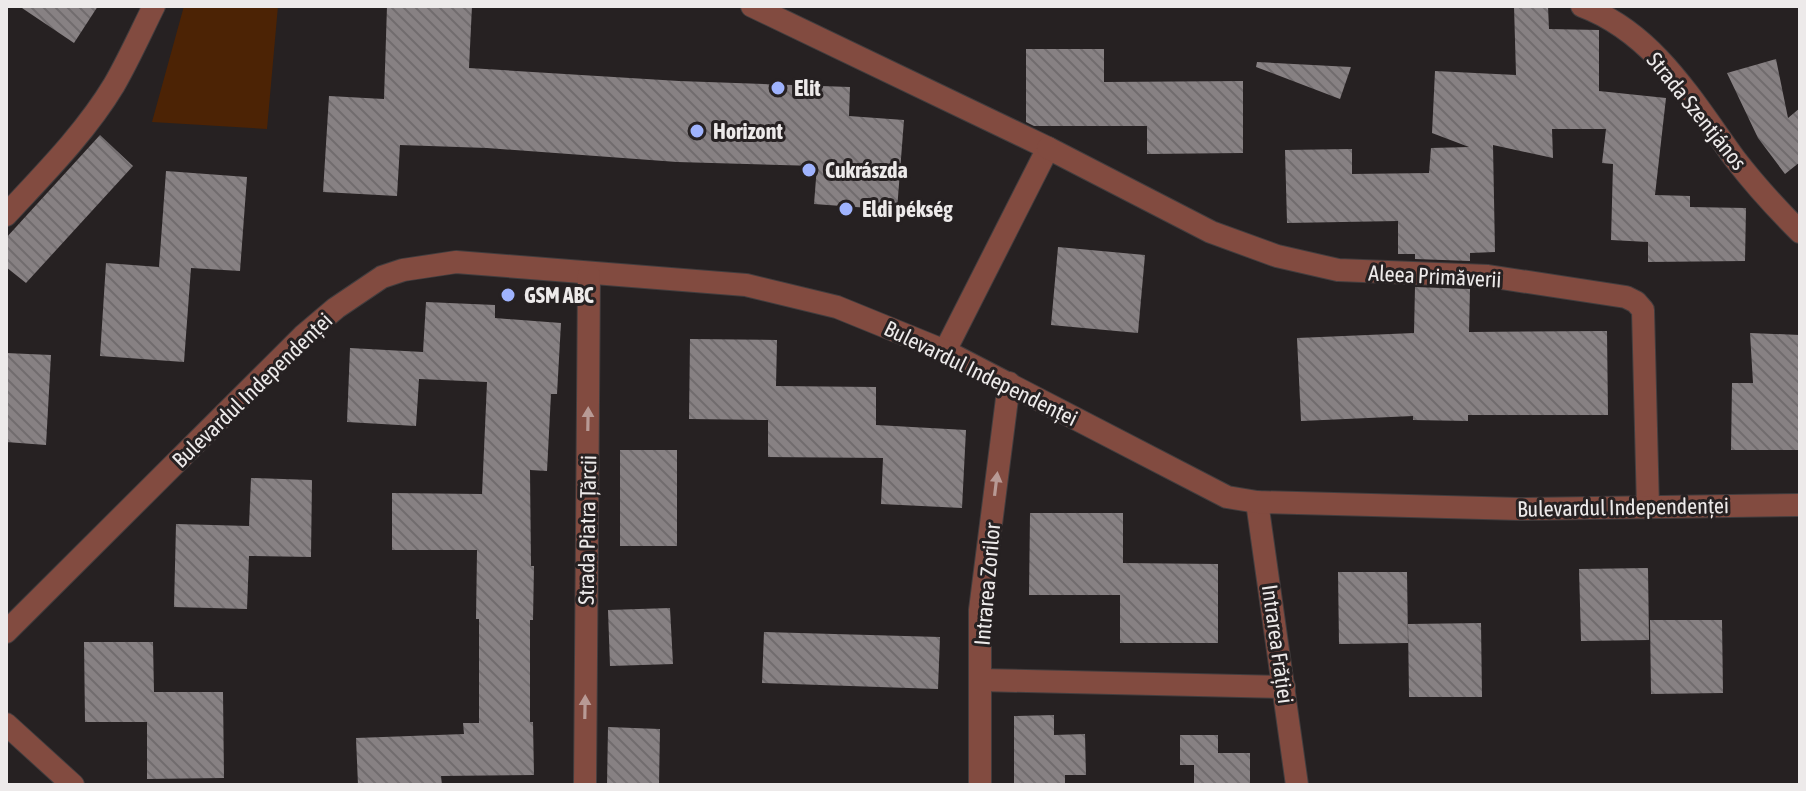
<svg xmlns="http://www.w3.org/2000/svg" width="1806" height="791" viewBox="0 0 1806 791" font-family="'Asap Condensed',sans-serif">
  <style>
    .green { fill: #4c2305 }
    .building { fill: url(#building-back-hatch) }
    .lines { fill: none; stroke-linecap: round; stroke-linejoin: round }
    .pedestrian-casing { stroke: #423d3e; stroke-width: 24 }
    .minor-casing { stroke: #423d3e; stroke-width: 24 }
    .pedestrian { stroke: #824b40; stroke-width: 22 }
    .minor { stroke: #824b40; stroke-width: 22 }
    .oneway { fill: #b89a95 }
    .poi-dot { fill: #9fb3fd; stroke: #262122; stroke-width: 3 }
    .labels { text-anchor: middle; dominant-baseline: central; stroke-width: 6; stroke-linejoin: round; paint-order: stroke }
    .poi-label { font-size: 22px; font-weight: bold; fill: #edeaea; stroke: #262122; text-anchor: start }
    .street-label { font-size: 22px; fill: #edeaea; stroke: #262122 }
  </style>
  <defs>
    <pattern id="building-back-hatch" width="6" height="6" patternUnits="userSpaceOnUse" patternTransform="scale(2)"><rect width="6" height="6" fill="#878183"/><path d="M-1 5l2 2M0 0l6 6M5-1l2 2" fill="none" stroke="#716c6e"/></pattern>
  </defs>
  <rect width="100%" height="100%" fill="#262122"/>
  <path class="green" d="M 184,6 L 278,6 L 267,129 L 152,122 Z"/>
  <g class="building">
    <path d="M 19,6 L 98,6 L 74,43 Z"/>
    <path d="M 387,6 L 472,6 L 469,68 L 679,81 L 850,87 L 849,116 L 904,120 L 897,210 L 814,204 L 817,166 L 677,162 L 487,148 L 400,145 L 397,196 L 323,192 L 329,96 L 384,99 Z"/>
    <path d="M 1514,6 L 1548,6 L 1549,29 L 1599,30 L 1599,91 L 1666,98 L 1655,195 L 1690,196 L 1690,207 L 1746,208 L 1745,261 L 1648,262 L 1648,242 L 1611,240 L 1613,164 L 1602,163 L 1606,129 L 1552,129 L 1553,158 L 1493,145 L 1495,252 L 1470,253 L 1470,261 L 1415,259 L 1415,254 L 1398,254 L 1398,221 L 1287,223 L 1285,150 L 1352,149 L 1352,174 L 1429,173 L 1431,148 L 1469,147 L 1432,133 L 1435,71 L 1516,75 Z"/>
    <path d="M 1026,49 L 1104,49 L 1104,82 L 1243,81 L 1243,153 L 1147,154 L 1147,126 L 1034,126 L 1026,122 Z"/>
    <path d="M 1776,59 L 1788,118 L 1800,108 L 1800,162 L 1785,174 L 1758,138 L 1727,73 Z"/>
    <path d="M 1257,62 L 1351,67 L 1340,99 L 1256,67 Z"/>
    <path d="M 100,135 L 133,166 L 26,283 L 6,267 L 6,238 Z"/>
    <path d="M 166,171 L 247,177 L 240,271 L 191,268 L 184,362 L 100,356 L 106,263 L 159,267 Z"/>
    <path d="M 1058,247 L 1145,255 L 1138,333 L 1051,325 Z"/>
    <path d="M 1415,287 L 1470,289 L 1469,332 L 1607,331 L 1608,415 L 1468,415 L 1468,421 L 1413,420 L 1413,416 L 1301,421 L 1297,338 L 1414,333 Z"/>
    <path d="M 426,302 L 495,305 L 495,318 L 561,323 L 557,394 L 551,394 L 547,471 L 530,470 L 531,566 L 534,566 L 533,620 L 530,620 L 530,722 L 533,722 L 534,775 L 441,776 L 442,785 L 358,785 L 356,738 L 464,734 L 463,723 L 479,723 L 479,619 L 476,619 L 477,550 L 392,550 L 392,493 L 482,494 L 487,382 L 419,379 L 416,426 L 347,422 L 350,348 L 423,352 Z"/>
    <path d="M 1750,333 L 1800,335 L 1800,450 L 1731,450 L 1732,383 L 1753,383 Z"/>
    <path d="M 690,339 L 777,340 L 776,386 L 876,387 L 876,425 L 966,430 L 962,508 L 881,504 L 883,458 L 768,457 L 768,420 L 689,419 Z"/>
    <path d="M 6,353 L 51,355 L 46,445 L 6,442 Z"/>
    <rect x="620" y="450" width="57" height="96"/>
    <path d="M 251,478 L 312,480 L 311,557 L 249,556 L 247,609 L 174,607 L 176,524 L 249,526 Z"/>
    <path d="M 1030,513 L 1123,513 L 1123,563 L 1218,564 L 1218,643 L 1120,643 L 1120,595 L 1029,595 Z"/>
    <path d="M 1648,568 L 1649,640 L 1581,641 L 1579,569 Z"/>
    <path d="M 1338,572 L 1407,572 L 1408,643 L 1339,644 Z"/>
    <path d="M 670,608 L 673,664 L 610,666 L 608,610 Z"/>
    <path d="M 1650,620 L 1722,620 L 1723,693 L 1651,694 Z"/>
    <path d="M 1481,623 L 1482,697 L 1409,697 L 1408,624 Z"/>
    <path d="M 764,632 L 940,637 L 938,689 L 762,683 Z"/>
    <path d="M 84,642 L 153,642 L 154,692 L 223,692 L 224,778 L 147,779 L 147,722 L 85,722 Z"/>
    <path d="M 1054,715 L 1054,735 L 1085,734 L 1086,775 L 1065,775 L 1065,785 L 1014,785 L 1014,716 Z"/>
    <path d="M 608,727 L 660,729 L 659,785 L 607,785 Z"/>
    <path d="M 1180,735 L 1218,735 L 1218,753 L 1250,753 L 1250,785 L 1194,785 L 1194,765 L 1180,765 Z"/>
  </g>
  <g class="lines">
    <defs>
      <path id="pedestrian" d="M 980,680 L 1284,687"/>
      <g id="minor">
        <path d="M 752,6 L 1048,148 L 945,351"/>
        <path d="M 1582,6 C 1654,33 1692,100 1735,159 C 1755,185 1777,209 1800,232"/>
        <path d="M 1048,148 L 1211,232 L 1277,256 L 1338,270 L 1488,276 L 1626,297 L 1636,302 L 1643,310 L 1648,508"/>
        <path d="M 6,215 C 44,174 85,133 114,85 C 129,59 141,32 154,6"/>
        <path d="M 1257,502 L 1297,785"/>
        <path d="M 6,632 L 303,336 L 336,308 L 382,277 L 403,270 L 456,262 L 746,285 L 837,307 L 945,351 L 1227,497 L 1257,502 L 1520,509 L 1800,505"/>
        <path d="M 6,724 L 73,785"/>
        <path d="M 585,785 L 589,275"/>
        <path d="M 980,785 L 980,610 L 1009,383"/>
      </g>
    </defs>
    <use href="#pedestrian" class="pedestrian-casing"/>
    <use href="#minor" class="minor-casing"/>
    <use href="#pedestrian" class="pedestrian"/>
    <use href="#minor" class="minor"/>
  </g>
  <defs><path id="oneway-solid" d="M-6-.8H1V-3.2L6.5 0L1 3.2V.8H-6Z" transform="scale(2)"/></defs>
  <g class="oneway">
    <use href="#oneway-solid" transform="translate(588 419) rotate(-89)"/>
    <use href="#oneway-solid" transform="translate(996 484) rotate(-83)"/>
    <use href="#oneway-solid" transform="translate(585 707) rotate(-89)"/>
  </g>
  <g class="poi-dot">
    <circle cx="778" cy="88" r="8"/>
    <circle cx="697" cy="131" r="8"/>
    <circle cx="809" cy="170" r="8"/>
    <circle cx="846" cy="209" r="8"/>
    <circle cx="508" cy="295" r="8"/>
  </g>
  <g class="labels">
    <g class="poi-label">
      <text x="794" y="88">Elit</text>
      <text x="713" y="131">Horizont</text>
      <text x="825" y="170">Cukrászda</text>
      <text x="862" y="209">Eldi pékség</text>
      <text x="524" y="295">GSM ABC</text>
    </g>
    <g class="street-label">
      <text transform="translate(1697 111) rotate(51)">Strada Szentjános</text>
      <text transform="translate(1435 276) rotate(3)">Aleea Primăverii</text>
      <text transform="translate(981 373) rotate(26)">Bulevardul Independenței</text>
      <text transform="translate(252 390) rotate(-44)">Bulevardul Independenței</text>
      <text transform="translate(1623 507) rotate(-1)">Bulevardul Independenței</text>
      <text transform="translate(587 530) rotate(-89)">Strada Piatra Țărcii</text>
      <text transform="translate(987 584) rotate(-85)">Intrarea Zorilor</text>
      <text transform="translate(1278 644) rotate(82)">Intrarea Frăției</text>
    </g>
  </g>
  <rect width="1806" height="791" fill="none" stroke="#edeaea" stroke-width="16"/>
</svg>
